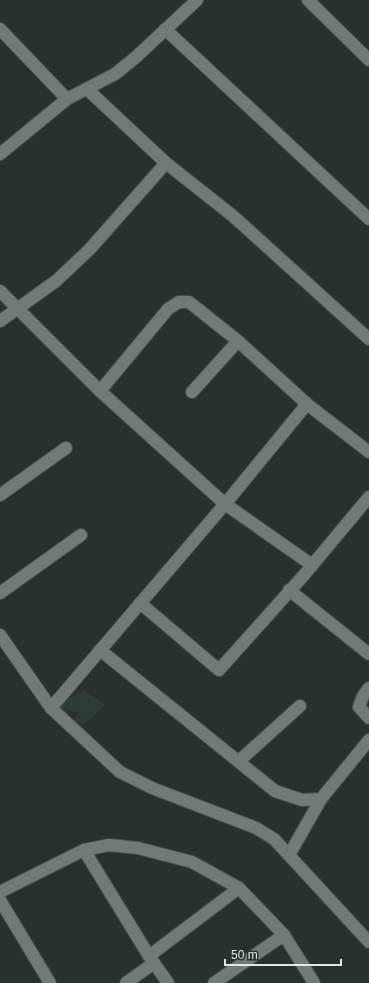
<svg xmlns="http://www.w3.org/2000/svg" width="369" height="983" viewBox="0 0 369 983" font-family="Arial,sans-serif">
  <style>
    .built { fill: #2d3c36 }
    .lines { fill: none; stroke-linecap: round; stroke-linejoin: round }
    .minor-casing { stroke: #474f4b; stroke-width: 14 }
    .minor { stroke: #717b76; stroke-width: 12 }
  </style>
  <rect width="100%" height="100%" fill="#28312d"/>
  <path class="built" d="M 84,690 L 105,705 L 85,724 L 71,720 L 81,713 L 51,708 Z"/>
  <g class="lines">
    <defs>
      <g id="minor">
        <path d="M 308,0 L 369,60"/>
        <path d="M 0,29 L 67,99"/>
        <path d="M 165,29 L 369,219"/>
        <path d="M 87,89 L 166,163 L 233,216 L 369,339"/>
        <path d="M 0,154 L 67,99 L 115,74 L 136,57 L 197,0"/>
        <path d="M 0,291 L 100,391 L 225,504 L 312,565"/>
        <path d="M 0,321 L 56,281 L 89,250 L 166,163"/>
        <path d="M 100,391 L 168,309 L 179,302 L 189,302 L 238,341 L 307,404 L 369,452"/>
        <path d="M 192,392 L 238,341"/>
        <path d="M 0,495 L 66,448"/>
        <path d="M 289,590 L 369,654"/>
        <path d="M 0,593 L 81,535"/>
        <path d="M 140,603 L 219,670 L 304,575 L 369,497"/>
        <path d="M 0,635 L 51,708 L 120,772 L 152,788 L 256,828 L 274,839 L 369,942"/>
        <path d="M 100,650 L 275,791 L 302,800 L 321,799"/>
        <path d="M 369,688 L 363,696 L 359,707 L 369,718"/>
        <path d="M 51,708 L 225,504 L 307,404"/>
        <path d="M 239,761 L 300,706"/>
        <path d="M 84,850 L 149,956 L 168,983"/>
        <path d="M 289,855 L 321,799 L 369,740"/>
        <path d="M 0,892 L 84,850 L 109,845 L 138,848 L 192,862 L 239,888 L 284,935"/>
        <path d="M 0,900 L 50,983"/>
        <path d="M 149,956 L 239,888"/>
        <path d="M 126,983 L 154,963"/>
        <path d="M 214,983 L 284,935 L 314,983"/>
      </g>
    </defs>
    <use href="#minor" class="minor-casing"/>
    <use href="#minor" class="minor"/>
  </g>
  <path d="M225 959v6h116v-6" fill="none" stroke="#e2e8e5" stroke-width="2"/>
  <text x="231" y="959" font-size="12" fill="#e2e8e5" stroke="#28312d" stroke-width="3" paint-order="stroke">50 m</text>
</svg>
